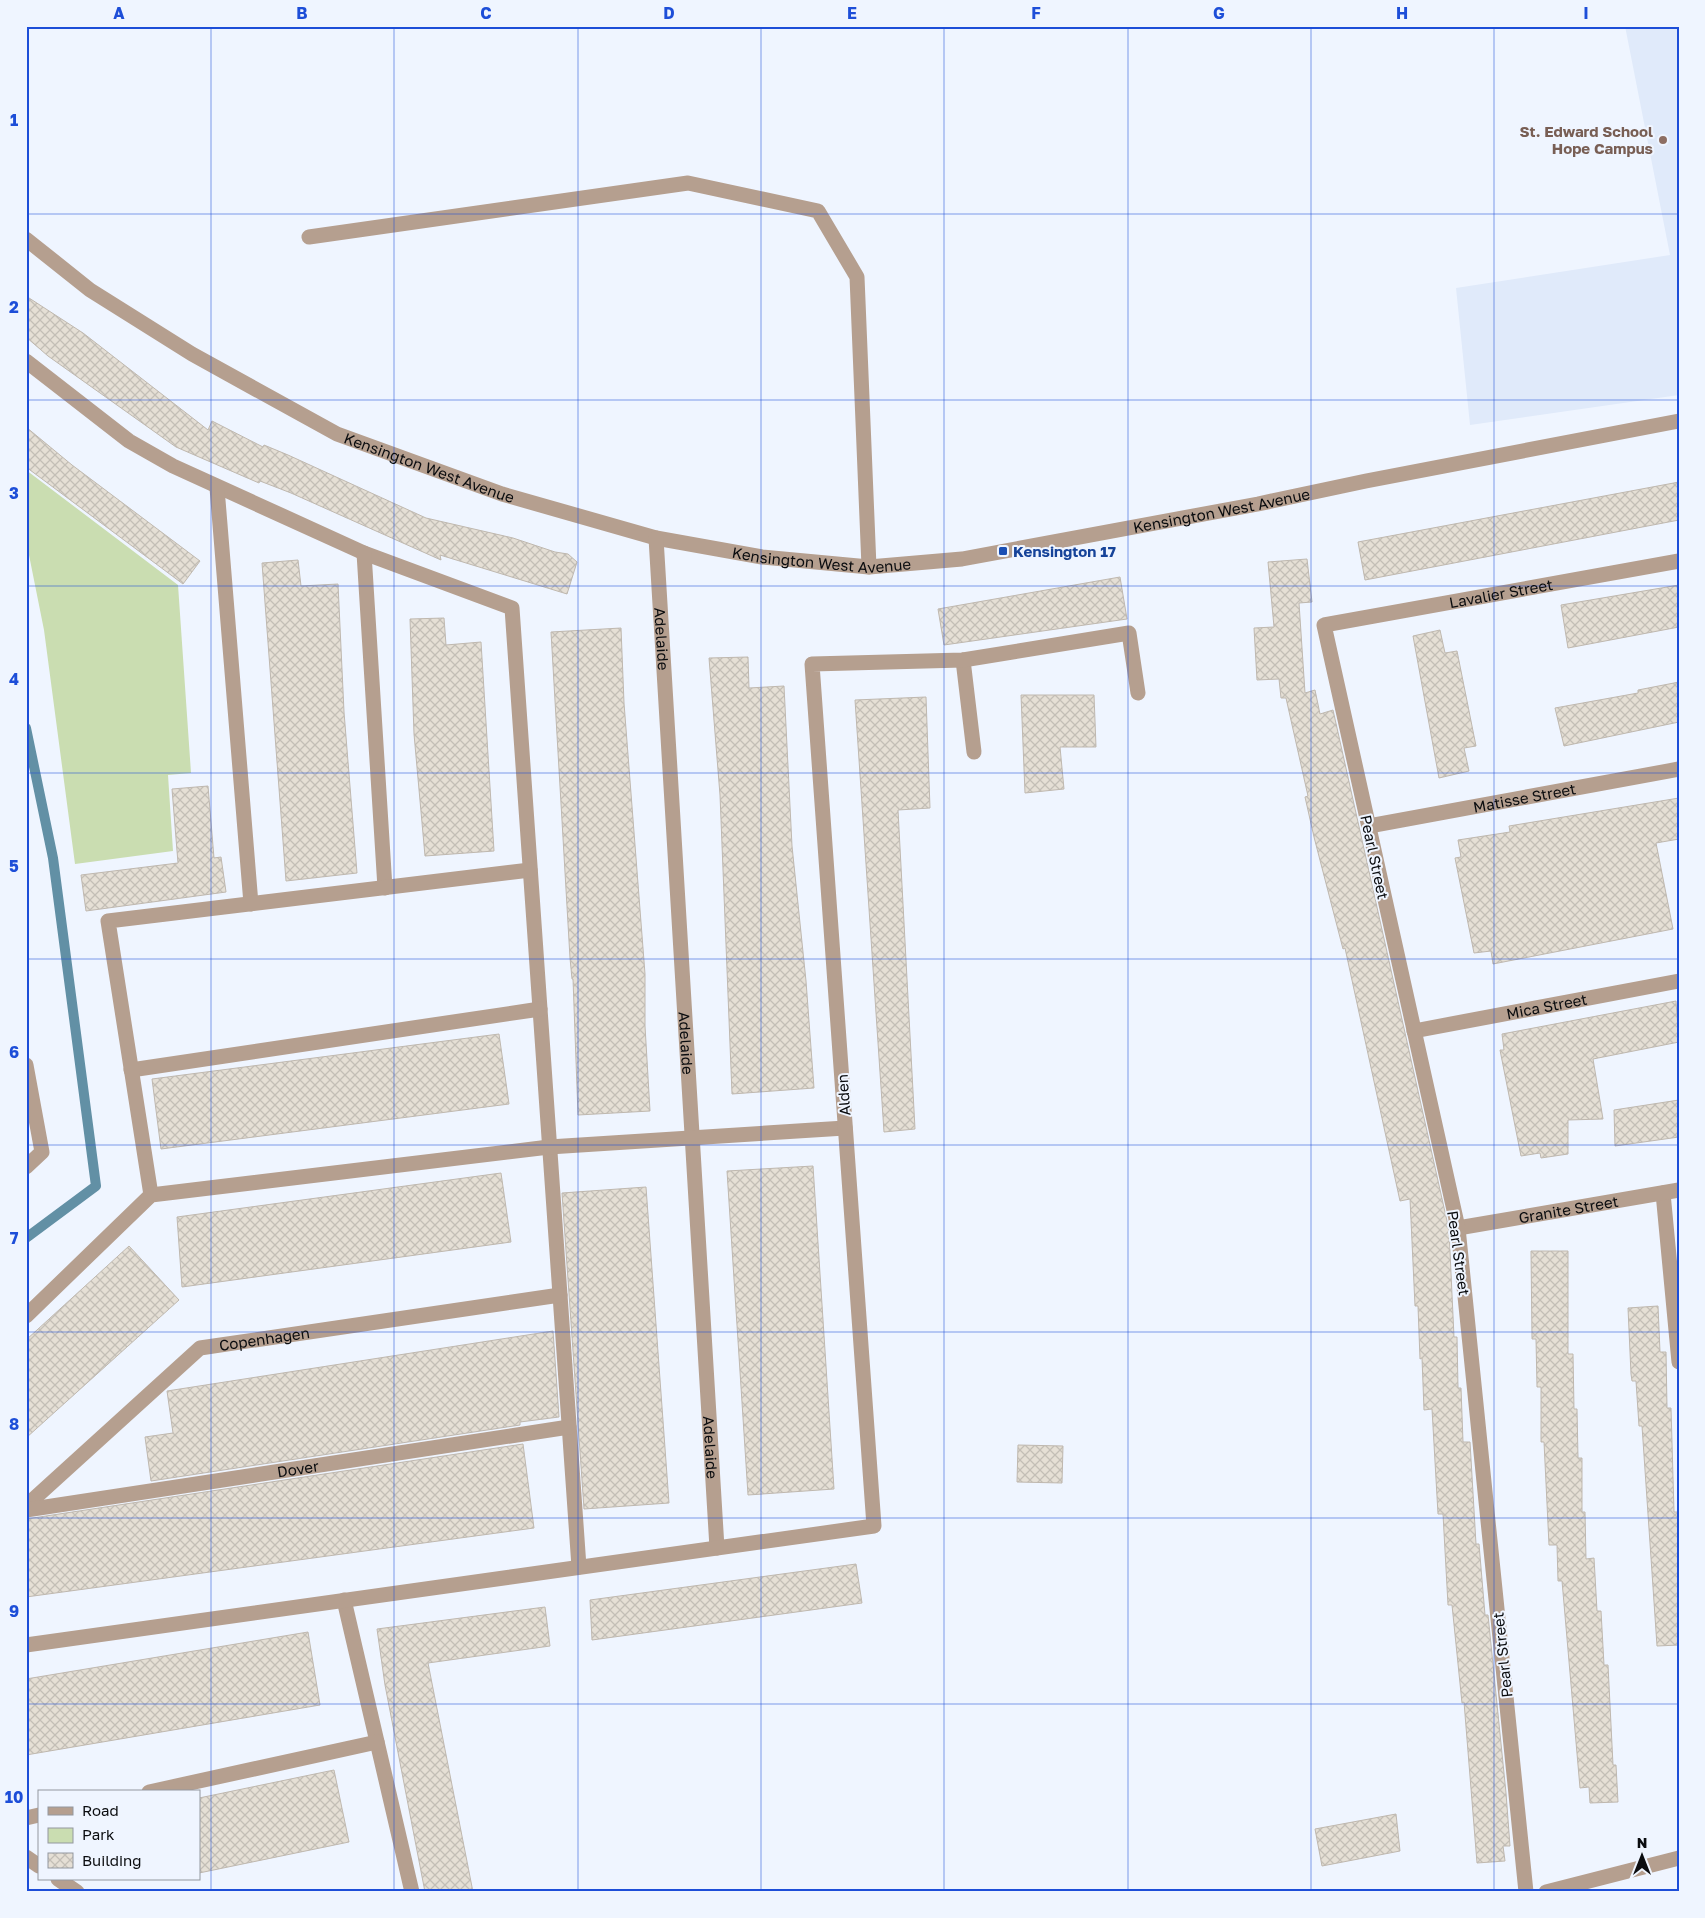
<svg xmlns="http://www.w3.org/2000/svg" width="1705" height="1918" viewBox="0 0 1705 1918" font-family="'Golos Text',sans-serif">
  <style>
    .built { fill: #e0eafa }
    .park { fill: #caddb1 }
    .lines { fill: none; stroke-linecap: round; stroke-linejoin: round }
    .stream { stroke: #6290a5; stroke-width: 10 }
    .building { fill: url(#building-cross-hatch); stroke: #bfb8af }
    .minor { stroke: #b59f8f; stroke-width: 15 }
    .grid { fill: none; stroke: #1d4ed8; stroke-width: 1; stroke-opacity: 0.55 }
    .education-dot { fill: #8d6e63; stroke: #eff5ff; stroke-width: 2 }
    .transit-dot { fill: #1a4fb4; stroke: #eff5ff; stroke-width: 2 }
    .labels { text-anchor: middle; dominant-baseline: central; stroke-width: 4; stroke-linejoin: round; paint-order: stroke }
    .education-label { font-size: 15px; font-weight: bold; fill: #785e54; stroke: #eff5ff; text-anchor: end }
    .street-label { font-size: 15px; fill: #0a0c0f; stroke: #eff5ff }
    .transit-label { font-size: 15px; font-weight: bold; fill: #164399; stroke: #eff5ff; text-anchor: start }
    .neatline { fill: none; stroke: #1d4ed8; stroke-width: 2 }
    .grid-label { font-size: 16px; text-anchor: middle; font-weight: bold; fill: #1d4ed8 }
  </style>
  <defs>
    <pattern id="building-cross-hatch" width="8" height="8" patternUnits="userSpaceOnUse" patternTransform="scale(1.25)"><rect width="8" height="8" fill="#e5dfd5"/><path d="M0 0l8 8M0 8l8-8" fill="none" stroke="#c3beb6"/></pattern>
  </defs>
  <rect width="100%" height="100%" fill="#eff5ff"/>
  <path class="built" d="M 1625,26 L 1679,26 L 1679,395 L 1470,425 L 1456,288 L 1670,255 Z"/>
  <path class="park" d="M 26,470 L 178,585 L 191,773 L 168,775 L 173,851 L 75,864 L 44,630 L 26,540 Z"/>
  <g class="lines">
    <path class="stream" d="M 26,728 L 53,858 L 96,1186 L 26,1238"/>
  </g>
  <g class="building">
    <path d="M 26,296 L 83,333 L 208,430 L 212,421 L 263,447 L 264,445 L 288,455 L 426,518 L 513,538 L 555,552 L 568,554 L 577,562 L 567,594 L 440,555 L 441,560 L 291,493 L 260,481 L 259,483 L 176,447 L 48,356 L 26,337 Z"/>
    <path d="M 26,427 L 72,465 L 200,561 L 183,584 L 26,467 Z"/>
    <path d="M 1679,482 L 1679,520 L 1365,580 L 1358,542 Z"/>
    <path d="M 1307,559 L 1312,602 L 1299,603 L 1305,693 L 1315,690 L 1320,714 L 1333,710 L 1449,1230 L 1454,1337 L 1457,1337 L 1458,1388 L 1461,1388 L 1463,1442 L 1470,1442 L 1476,1544 L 1479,1544 L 1485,1615 L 1488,1615 L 1506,1793 L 1510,1846 L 1503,1846 L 1505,1861 L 1477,1863 L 1464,1702 L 1462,1703 L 1452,1605 L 1448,1605 L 1443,1514 L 1438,1514 L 1432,1409 L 1424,1410 L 1422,1358 L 1420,1359 L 1418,1306 L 1415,1306 L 1410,1199 L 1400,1201 L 1345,948 L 1343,949 L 1314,837 L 1305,797 L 1308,796 L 1286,698 L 1281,698 L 1279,679 L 1257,680 L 1254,628 L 1274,627 L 1268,562 Z"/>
    <path d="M 298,560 L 301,586 L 338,584 L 344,712 L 357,873 L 286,881 L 262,563 Z"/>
    <path d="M 1120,577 L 1127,619 L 944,645 L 938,609 Z"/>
    <path d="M 1679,585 L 1679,627 L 1568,648 L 1561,605 Z"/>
    <path d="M 444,618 L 446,645 L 481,642 L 494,851 L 425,856 L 414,734 L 410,619 Z"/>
    <path d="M 621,628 L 624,703 L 645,974 L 645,1026 L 650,1111 L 578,1115 L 573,979 L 572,979 L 570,958 L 551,632 Z"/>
    <path d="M 1440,630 L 1445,653 L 1457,651 L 1476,746 L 1464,748 L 1469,771 L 1439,778 L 1413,636 Z"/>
    <path d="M 748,657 L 749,688 L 784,686 L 792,846 L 806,981 L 814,1088 L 732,1094 L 720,795 L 709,658 Z"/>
    <path d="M 1679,682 L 1679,722 L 1564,746 L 1555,708 L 1638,693 L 1638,690 Z"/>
    <path d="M 1021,695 L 1094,695 L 1096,747 L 1060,747 L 1064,789 L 1025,793 Z"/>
    <path d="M 926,697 L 930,808 L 898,810 L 915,1129 L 884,1132 L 855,700 Z"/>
    <path d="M 208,786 L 214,858 L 221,857 L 226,892 L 86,911 L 81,875 L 178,863 L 172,789 Z"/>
    <path d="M 1679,798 L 1679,839 L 1656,843 L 1673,929 L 1493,964 L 1491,951 L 1474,953 L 1455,858 L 1461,857 L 1458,840 L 1510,832 L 1509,826 Z"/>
    <path d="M 1676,1001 L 1679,1042 L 1593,1059 L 1603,1119 L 1568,1120 L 1568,1154 L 1541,1158 L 1540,1153 L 1521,1156 L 1500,1050 L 1504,1050 L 1502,1034 Z"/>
    <path d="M 499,1034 L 509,1104 L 161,1149 L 152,1079 Z"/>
    <path d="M 1679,1100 L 1679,1137 L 1615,1146 L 1614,1110 Z"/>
    <path d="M 813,1166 L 834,1489 L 748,1495 L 727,1171 Z"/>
    <path d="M 501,1173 L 511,1242 L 182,1287 L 177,1217 Z"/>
    <path d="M 646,1187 L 669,1503 L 584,1509 L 562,1193 Z"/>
    <path d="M 129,1246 L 179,1300 L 26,1438 L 26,1340 Z"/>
    <path d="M 1531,1251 L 1568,1251 L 1568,1354 L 1573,1354 L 1574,1409 L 1577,1409 L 1578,1458 L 1582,1458 L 1582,1512 L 1585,1512 L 1586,1559 L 1594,1558 L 1597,1611 L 1601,1611 L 1604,1665 L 1608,1665 L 1613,1765 L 1616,1765 L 1618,1802 L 1590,1803 L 1589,1787 L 1580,1788 L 1562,1581 L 1558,1581 L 1557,1545 L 1549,1545 L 1544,1442 L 1541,1442 L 1541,1387 L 1537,1387 L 1536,1339 L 1532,1339 Z"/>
    <path d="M 1658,1306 L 1660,1352 L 1666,1352 L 1667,1408 L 1671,1408 L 1674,1512 L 1679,1512 L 1679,1645 L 1657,1646 L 1642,1426 L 1639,1426 L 1636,1381 L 1632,1381 L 1631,1374 L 1628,1308 Z"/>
    <path d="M 553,1331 L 559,1417 L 520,1422 L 520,1425 L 151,1481 L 145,1437 L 173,1433 L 167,1391 Z"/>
    <path d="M 523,1444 L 534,1528 L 26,1597 L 26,1519 Z"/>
    <path d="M 1018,1445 L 1063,1446 L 1062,1483 L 1017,1482 Z"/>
    <path d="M 856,1564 L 862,1603 L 592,1640 L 590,1600 Z"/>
    <path d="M 545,1607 L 550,1646 L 428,1663 L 473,1892 L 425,1892 L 385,1685 L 377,1629 Z"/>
    <path d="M 308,1632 L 320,1705 L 26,1755 L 26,1679 Z"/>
    <path d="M 334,1770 L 349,1842 L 199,1873 L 199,1798 Z"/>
    <path d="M 1396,1814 L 1400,1851 L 1322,1866 L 1315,1829 Z"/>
  </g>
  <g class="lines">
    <g class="minor">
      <path d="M 309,237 L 688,183 L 818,211 L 857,277 L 869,567"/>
      <path id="s1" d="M 26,239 L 90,290 L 192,354 L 337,434 L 502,494 L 656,538 L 762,557 L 869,567 L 962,559 L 1258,504 L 1366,481 L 1679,421"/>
      <path d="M 26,361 L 129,441 L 173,466 L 364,553 L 512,608 L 579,1567"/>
      <path d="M 217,488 L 251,904"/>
      <path id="s2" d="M 656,538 L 717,1548"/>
      <path d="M 364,553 L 385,888"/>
      <path d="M 963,660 L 974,752"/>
      <path id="s3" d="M 1369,826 L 1679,769"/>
      <path id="s4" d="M 1414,1031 L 1679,981"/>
      <path d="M 26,1065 L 42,1152 L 26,1167"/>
      <path d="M 131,1070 L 540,1009"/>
      <path d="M 1663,1193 L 1679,1362"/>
      <path d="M 151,1195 L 108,921 L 530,870"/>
      <path id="s5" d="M 1458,1228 L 1679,1190"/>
      <path d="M 26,1316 L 151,1195 L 549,1147 L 845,1128"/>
      <path id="s6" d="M 26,1506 L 200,1348 L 560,1295"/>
      <path id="s7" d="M 26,1510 L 569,1427"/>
      <path d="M 344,1600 L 412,1892"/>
      <path d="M 26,1645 L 874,1526 L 812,664 L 963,660 L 1129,633 L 1138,693"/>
      <path d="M 149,1792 L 377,1742"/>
      <path d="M 26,1818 L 39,1815"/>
      <path d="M 26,1857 L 39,1866"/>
      <path d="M 58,1879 L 77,1892"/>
      <path id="s8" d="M 1526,1892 L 1458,1228 L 1324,625 L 1679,561"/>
      <path d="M 1546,1892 L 1679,1858"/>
    </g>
  </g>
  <path class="grid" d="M 211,26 L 211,1892M 394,26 L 394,1892M 578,26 L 578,1892M 761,26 L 761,1892M 944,26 L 944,1892M 1128,26 L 1128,1892M 1311,26 L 1311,1892M 1494,26 L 1494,1892M 26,214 L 1679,214M 26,400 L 1679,400M 26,586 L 1679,586M 26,773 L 1679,773M 26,959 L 1679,959M 26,1145 L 1679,1145M 26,1332 L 1679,1332M 26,1518 L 1679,1518M 26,1704 L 1679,1704"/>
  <circle class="education-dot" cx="1663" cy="140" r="5"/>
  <rect class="transit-dot" x="998" y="546" width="10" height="10" rx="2.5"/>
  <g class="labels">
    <g class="education-label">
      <text x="1653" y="131">St. Edward School<tspan x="1653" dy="17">Hope Campus</tspan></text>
    </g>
    <g class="street-label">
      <text stroke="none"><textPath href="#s1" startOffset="466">Kensington West Avenue</textPath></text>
      <text stroke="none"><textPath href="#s1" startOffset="1276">Kensington West Avenue</textPath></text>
      <text stroke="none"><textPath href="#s1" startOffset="871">Kensington West Avenue</textPath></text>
      <text stroke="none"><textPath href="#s8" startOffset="1465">Lavalier Street</textPath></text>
      <text stroke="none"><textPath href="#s2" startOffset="101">Adelaide</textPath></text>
      <text stroke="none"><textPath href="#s3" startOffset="158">Matisse Street</textPath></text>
      <text transform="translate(1375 857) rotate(78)">Pearl Street</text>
      <text stroke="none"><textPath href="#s4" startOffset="135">Mica Street</textPath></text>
      <text stroke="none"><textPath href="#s2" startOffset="506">Adelaide</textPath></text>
      <text transform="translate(843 1095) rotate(-94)">Alden</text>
      <text stroke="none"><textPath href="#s5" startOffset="112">Granite Street</textPath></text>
      <text transform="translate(1459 1253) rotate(82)">Pearl Street</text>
      <text stroke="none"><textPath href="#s6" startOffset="300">Copenhagen</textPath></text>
      <text stroke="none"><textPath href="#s2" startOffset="911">Adelaide</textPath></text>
      <text stroke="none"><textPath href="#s7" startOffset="275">Dover</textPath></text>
      <text transform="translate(1502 1655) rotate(-96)">Pearl Street</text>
    </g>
    <g class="transit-label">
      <text x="1013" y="551">Kensington 17</text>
    </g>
  </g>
  <rect width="1705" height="1918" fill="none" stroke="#eff5ff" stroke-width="55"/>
  <rect x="38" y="1790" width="162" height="90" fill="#eff5ff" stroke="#93989f"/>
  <rect x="48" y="1807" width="25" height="8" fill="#b59f8f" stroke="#93989f"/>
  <text x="82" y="1816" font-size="15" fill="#0a0c0f">Road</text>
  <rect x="48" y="1828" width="25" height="15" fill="#caddb1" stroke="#93989f"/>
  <text x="82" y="1840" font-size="15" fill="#0a0c0f">Park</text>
  <rect x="48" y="1853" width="25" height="15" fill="url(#building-cross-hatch)" stroke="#93989f"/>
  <text x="82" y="1866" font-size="15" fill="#0a0c0f">Building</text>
  <g transform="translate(1642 1856)" stroke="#eff5ff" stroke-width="4" paint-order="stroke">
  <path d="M0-4L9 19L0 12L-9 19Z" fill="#0a0c0f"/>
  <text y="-8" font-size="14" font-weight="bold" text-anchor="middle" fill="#0a0c0f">N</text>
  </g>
  <rect x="28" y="28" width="1650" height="1862" class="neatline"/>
  <g class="grid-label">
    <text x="119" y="19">A</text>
    <text x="302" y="19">B</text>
    <text x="486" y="19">C</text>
    <text x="669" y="19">D</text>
    <text x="852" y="19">E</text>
    <text x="1036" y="19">F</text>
    <text x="1219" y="19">G</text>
    <text x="1402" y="19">H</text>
    <text x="1586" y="19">I</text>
    <text x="14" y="126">1</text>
    <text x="14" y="313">2</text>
    <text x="14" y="499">3</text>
    <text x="14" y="685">4</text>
    <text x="14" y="872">5</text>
    <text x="14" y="1058">6</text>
    <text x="14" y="1244">7</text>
    <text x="14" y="1430">8</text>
    <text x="14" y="1617">9</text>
    <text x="14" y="1803">10</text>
  </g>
</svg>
